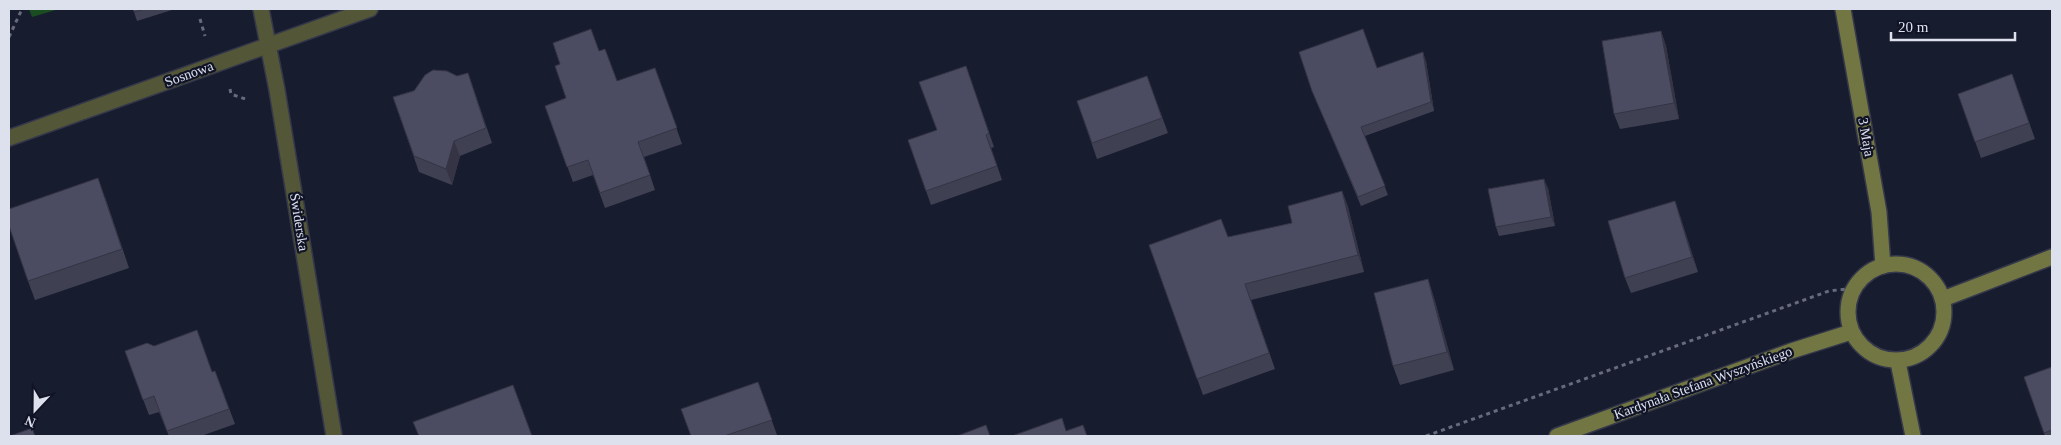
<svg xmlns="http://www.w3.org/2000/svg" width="2061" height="445" viewBox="0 0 2061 445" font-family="'Times New Roman',serif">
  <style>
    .green { fill: #1b4d22 }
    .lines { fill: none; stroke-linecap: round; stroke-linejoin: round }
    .street-casing { stroke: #34384a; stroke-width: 18 }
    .secondary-casing { stroke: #34384a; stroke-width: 18 }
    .path { stroke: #676b7c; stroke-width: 3; stroke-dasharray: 4 4; stroke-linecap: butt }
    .street { stroke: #535637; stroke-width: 15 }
    .secondary { stroke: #727643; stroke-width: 15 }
    .wall { fill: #404053 }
    .shaded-wall { fill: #343444 }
    .building { fill: #4b4b61; stroke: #343444 }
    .labels { text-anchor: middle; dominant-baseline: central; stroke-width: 4.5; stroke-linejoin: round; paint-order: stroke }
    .street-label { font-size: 14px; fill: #dde1ee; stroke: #0f1325 }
  </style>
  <rect width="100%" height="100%" fill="#181c2f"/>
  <path class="green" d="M 29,9 L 59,9 L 32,17 Z"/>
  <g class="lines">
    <defs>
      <g id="street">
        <path d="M 261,9 L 277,90 L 334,436"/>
        <path d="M 9,138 L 370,9"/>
      </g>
      <g id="secondary">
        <path d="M 1843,9 L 1879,212 L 1883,266"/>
        <circle cx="1896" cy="312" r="48"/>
        <path d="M 1943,299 L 2052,257"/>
        <path d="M 1898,362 L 1913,436"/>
        <path d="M 1557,436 L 1791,351 L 1851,332"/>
      </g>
    </defs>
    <use href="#street" class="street-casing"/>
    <use href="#secondary" class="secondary-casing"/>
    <g class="path">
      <path d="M 200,19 L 205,36"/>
      <path d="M 9,37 L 22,9"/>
      <path d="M 230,89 L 231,94 L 248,100"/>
      <path d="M 1426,436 L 1829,291 L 1855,288"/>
    </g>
    <use href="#street" class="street"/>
    <use href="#secondary" class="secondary"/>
  </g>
  <g class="wall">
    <path d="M 133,9 L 175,9 L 137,21 Z"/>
    <path d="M 1661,31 L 1666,46 L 1679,119 L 1620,129 L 1614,114 Z"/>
    <path d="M 599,51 L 617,81 L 655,68 L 682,144 L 644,157 L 655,190 L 605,208 L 593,175 L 573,182 L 545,106 L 566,98 Z"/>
    <path d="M 1299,52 L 1377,68 L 1426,61 L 1434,111 L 1365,136 L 1388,195 L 1361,206 L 1316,100 Z"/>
    <path d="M 966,66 L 994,147 L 991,148 L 1002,180 L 931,205 L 908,140 L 937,130 Z"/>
    <path d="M 468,73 L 492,143 L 460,156 L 452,185 L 419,172 L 393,97 Z"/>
    <path d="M 2012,74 L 2035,139 L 1981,158 L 1958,94 Z"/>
    <path d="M 1147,76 L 1168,133 L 1097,159 L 1077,101 Z"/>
    <path d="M 1548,188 L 1555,226 L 1499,236 L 1496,227 Z"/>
    <path d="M 1342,191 L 1348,207 L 1364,272 L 1251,300 L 1275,369 L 1203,395 L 1149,245 L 1228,237 L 1292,223 Z"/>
    <path d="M 105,197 L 129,268 L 35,300 L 28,281 Z"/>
    <path d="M 1675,201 L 1680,216 L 1698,272 L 1631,293 L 1625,278 Z"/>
    <path d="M 1428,279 L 1434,298 L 1454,370 L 1400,385 L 1393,366 Z"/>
    <path d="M 125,351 L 212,372 L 215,371 L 235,424 L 201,436 L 169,436 L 159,412 L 149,415 Z"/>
    <path d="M 2052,367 L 2052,436 L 2045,436 L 2024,377 Z"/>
    <path d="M 758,382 L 777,435 L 773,436 L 691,436 Z"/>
  </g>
  <g class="shaded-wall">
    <path d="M 1661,31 L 1666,46 L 1679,119 L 1674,103 Z"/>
    <path d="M 1423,52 L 1426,61 L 1434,111 L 1431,102 Z"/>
    <path d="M 454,141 L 460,156 L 452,185 L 446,169 Z"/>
    <path d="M 1544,179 L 1548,188 L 1555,226 L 1551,217 Z"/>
    <path d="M 1342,191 L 1348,207 L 1364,272 L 1358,255 Z"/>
    <path d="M 1675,201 L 1680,216 L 1698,272 L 1692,257 Z"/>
    <path d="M 1428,279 L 1434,298 L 1454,370 L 1447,352 Z"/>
  </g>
  <g class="building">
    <path d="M 133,9 L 145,9 L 134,12 Z"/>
    <path d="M 591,29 L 599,51 L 605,49 L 617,81 L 655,68 L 677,128 L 638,142 L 650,175 L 600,193 L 588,160 L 567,167 L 545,106 L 566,98 L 555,66 L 560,64 L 553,43 Z"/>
    <path d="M 1363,29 L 1377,68 L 1423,52 L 1431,102 L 1361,127 L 1385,186 L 1358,197 L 1312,91 L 1299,52 Z"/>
    <path d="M 1661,31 L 1674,103 L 1614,114 L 1602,41 Z"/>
    <path d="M 966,66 L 989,133 L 986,135 L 997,166 L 926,191 L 908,140 L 937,130 L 919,82 Z"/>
    <path d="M 433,70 L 447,71 L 457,76 L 468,73 L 486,128 L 454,141 L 446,169 L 414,156 L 393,97 L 414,91 L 425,75 Z"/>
    <path d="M 2012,74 L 2029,123 L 1975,142 L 1958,94 Z"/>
    <path d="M 1147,76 L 1162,118 L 1092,143 L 1077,101 Z"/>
    <path d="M 98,178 L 122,249 L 28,281 L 9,226 L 9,209 Z"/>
    <path d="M 1544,179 L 1551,217 L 1496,227 L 1488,189 Z"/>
    <path d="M 1342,191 L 1358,255 L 1245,284 L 1269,353 L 1197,379 L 1149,245 L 1221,219 L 1228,237 L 1292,223 L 1288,206 Z"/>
    <path d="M 1675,201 L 1692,257 L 1625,278 L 1608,221 Z"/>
    <path d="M 1428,279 L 1447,352 L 1393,366 L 1374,293 Z"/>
    <path d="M 197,330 L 212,372 L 215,371 L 229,409 L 167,431 L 154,396 L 143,400 L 125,351 L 147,343 L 154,346 Z"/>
    <path d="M 2052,367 L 2052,430 L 2044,433 L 2024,377 Z"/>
    <path d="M 758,382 L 772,420 L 724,436 L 691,436 L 681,409 Z"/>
    <path d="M 513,385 L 532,436 L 419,436 L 413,422 Z"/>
    <path d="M 1062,418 L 1066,431 L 1083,425 L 1087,436 L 1012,436 Z"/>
    <path d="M 986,425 L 990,436 L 957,436 Z"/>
    <path d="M 32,428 L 35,436 L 10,436 Z"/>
  </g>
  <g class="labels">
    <g class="street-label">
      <text transform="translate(189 74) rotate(-20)">Sosnowa</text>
      <text transform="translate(1866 137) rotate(80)">3 Maja</text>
      <text transform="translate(299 222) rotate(81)">Świderska</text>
      <text transform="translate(1703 383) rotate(-20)">Kardynała Stefana Wyszyńskiego</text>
    </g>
  </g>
  <rect width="2061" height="445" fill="none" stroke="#dde1ee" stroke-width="20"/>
  <g transform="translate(35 410) rotate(202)" stroke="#0f1325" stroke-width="4" paint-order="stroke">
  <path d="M0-4L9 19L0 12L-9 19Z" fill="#dde1ee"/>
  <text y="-8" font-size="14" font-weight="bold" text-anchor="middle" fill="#dde1ee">N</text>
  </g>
  <path d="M1891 32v8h124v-8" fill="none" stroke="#dde1ee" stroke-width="2.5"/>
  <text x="1898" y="32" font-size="15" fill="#dde1ee" stroke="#0f1325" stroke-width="4" paint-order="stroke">20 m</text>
</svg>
